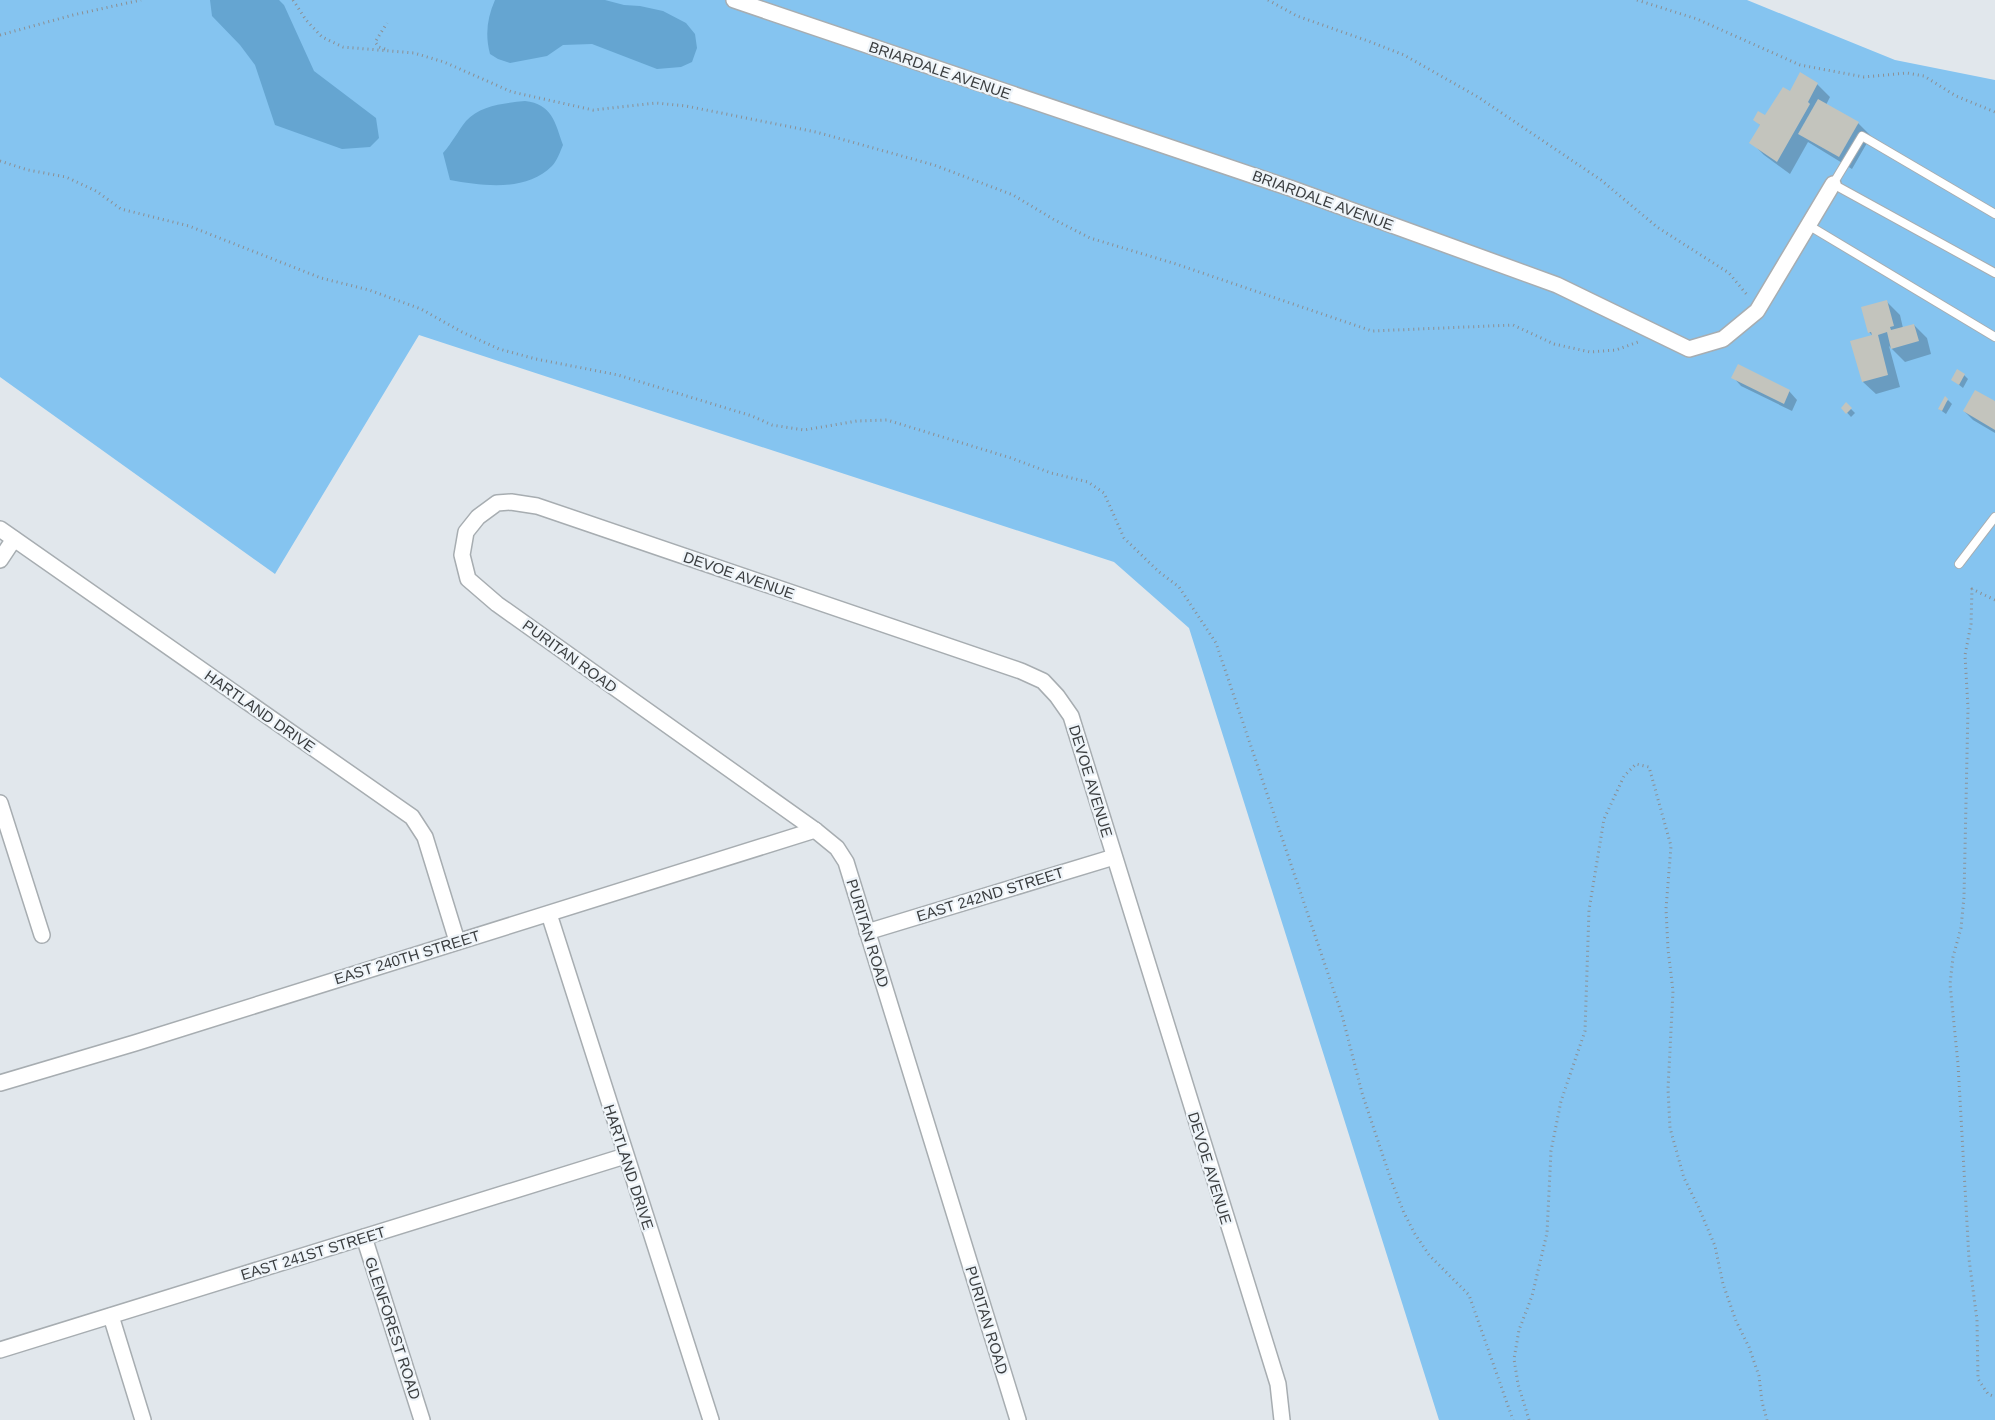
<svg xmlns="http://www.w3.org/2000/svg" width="1995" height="1420" viewBox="0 0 1995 1420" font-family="Arial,sans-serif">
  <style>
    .green { fill: #85c4f0 }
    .water { fill: #65a5d1 }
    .shadow { fill: #0003 }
    .building { fill: #c3c4bd }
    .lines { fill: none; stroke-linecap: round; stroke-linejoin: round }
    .lane-casing { stroke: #a7adb1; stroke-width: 10 }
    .street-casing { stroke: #a7adb1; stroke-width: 18 }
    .path { stroke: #8b8f93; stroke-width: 3; stroke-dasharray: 1 4; stroke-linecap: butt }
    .lane { stroke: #fff; stroke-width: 8 }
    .street { stroke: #fff; stroke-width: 15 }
    .labels { text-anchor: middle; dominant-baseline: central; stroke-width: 4.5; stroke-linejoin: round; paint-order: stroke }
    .street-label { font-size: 15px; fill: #3a3d3f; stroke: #eef4f9 }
  </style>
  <rect width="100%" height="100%" fill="#e1e7ec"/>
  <path class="green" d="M 0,0 L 1747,0 L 1895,60 L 1995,80 L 1995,1420 L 1439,1420 L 1189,628 L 1114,562 L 419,335 L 275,574 L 0,377 Z"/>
  <g class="water">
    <path d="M 210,0 L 279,0 L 284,5 L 314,71 L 376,118 L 379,138 L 370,147 L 342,149 L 275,125 L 255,65 L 240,45 L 212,16 Z"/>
    <path d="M 495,0 L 605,0 L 624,5 L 640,6 L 663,11 L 686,23 L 695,34 L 697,48 L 692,62 L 681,67 L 657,69 L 592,44 L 563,45 L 547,56 L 510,63 L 498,59 L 490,54 C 485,35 487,18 495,0 Z"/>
    <path d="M 525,101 C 552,104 555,122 563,145 C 560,152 557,161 552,166 C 526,192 483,186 450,180 L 443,153 C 452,143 458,131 466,121 C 480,105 505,103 525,101 Z"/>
  </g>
  <g class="shadow">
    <path d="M 1817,84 L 1830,97 L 1826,105 L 1858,123 L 1871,136 L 1852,169 L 1808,142 L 1790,174 L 1764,155 L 1751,142 L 1761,126 L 1755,120 L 1766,117 L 1790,93 Z"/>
    <path d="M 1887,302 L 1900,315 L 1903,328 L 1914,325 L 1927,338 L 1931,354 L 1905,362 L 1889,346 L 1900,387 L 1876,394 L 1863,382 L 1873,336 L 1869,332 Z"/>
    <path d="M 1964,375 L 1968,379 L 1963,388 L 1953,380 Z"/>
    <path d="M 1733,377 L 1789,391 L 1797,400 L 1792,411 L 1741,386 Z"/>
    <path d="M 1948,400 L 1952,404 L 1946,414 L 1939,409 Z"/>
    <path d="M 1995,403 L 1995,433 L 1973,420 L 1964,411 Z"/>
    <path d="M 1846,404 L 1855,413 L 1851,417 L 1843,408 Z"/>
  </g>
  <g class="building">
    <path d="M 1800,72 L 1818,83 L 1808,102 L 1810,104 L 1777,162 L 1749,143 L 1760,125 L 1753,120 L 1758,111 L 1765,115 L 1783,87 L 1790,91 Z"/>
    <path d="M 1818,99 L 1859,122 L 1839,157 L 1798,134 Z"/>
    <path d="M 1887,300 L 1894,326 L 1890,327 L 1891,330 L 1914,324 L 1919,341 L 1891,349 L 1887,332 L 1878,335 L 1888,375 L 1862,382 L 1850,341 L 1872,335 L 1871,332 L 1868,333 L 1861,307 Z"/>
    <path d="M 1738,364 L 1790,390 L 1784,404 L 1731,378 Z"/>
    <path d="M 1957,369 L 1965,374 L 1959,385 L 1951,380 Z"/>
    <path d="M 1975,390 L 1995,401 L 1995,430 L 1963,411 Z"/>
    <path d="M 1945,396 L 1948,399 L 1942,411 L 1938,409 Z"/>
    <path d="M 1846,402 L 1852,408 L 1846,414 L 1841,408 Z"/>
  </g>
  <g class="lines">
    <defs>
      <g id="lane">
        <path d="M 1995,214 L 1862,136 L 1833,184 L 1995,273"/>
        <path d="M 1808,225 L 1995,337"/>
        <path d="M 1959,564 L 1995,517"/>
      </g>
      <g id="street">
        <path d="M 734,0 L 1290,188 L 1557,285 L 1689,349 L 1723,339 L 1757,311 L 1833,184"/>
        <path d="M 0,529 L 412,817 L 425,837 L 457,941"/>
        <path d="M 0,560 L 14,539"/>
        <path d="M 0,803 L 42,935"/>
        <path d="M 549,914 L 711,1420"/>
        <path d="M 867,932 L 1114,857"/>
        <path d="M 0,1083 L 135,1043 L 815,830"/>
        <path d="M 364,1237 L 422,1420"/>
        <path d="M 111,1316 L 143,1420"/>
        <path d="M 0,1350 L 625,1156"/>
        <path d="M 1018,1420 L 846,862 L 837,848 L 815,830 L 497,604 L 468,579 L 462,555 L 466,532 L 478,517 L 497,503 L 511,502 L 537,506 L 1021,671 L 1043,681 L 1057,696 L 1071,716 L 1278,1384 L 1282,1420"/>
      </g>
    </defs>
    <use href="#lane" class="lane-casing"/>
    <use href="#street" class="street-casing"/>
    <g class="path">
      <path d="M 293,0 L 306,20 L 322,37 L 343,47 L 414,53 L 444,62 L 512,92 L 593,110 L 656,103 L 686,106 L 816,132 L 934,165 L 1013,195 L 1053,219 L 1090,238 L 1176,264 L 1372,331 L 1513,325 L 1554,344 L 1590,352 L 1616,350 L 1638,342"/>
      <path d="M 1268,0 L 1297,16 L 1368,41 L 1404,55 L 1478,97 L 1601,180 L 1657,227 L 1729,273 L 1748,296"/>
      <path d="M 1637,0 L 1697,19 L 1800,65 L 1864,77 L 1907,73 L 1924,76 L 1956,96 L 1995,112"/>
      <path d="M 0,35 L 73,15 L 141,0"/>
      <path d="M 385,49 L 379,47 L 375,42 L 387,23"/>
      <path d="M 0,161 L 28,170 L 66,177 L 96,191 L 121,209 L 189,226 L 321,278 L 369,290 L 421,309 L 462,332 L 499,349 L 536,359 L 618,375 L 752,416 L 772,425 L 804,430 L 857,421 L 887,420 L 1011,458 L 1051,473 L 1088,482 L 1104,493 L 1124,538 L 1159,572 L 1179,587 L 1216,643 L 1342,1015 L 1362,1093 L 1390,1177 L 1404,1213 L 1415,1234 L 1429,1255 L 1469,1295 L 1513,1420"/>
      <path d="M 1995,600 L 1972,589 L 1971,624 L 1965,655 L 1968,708 L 1964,897 L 1961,928 L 1953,957 L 1950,984 L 1958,1064 L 1969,1259 L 1977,1320 L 1978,1379 L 1988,1394 L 1995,1397"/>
      <path d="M 1529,1420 L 1518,1384 L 1514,1359 L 1519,1330 L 1532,1296 L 1547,1233 L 1551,1151 L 1561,1101 L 1585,1031 L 1589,910 L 1604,819 L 1624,776 L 1636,764 L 1649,767 L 1671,846 L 1666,909 L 1668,949 L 1673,991 L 1668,1089 L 1670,1128 L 1684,1178 L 1698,1206 L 1715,1246 L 1723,1284 L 1736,1321 L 1749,1347 L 1759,1376 L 1762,1402 L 1767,1420"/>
    </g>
    <use href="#lane" class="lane"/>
    <use href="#street" class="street"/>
  </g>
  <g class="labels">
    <g class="street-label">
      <text transform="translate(940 70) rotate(19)">BRIARDALE AVENUE</text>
      <text transform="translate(1323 200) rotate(20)">BRIARDALE AVENUE</text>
      <text transform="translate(739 575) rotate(19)">DEVOE AVENUE</text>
      <text transform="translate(570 656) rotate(36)">PURITAN ROAD</text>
      <text transform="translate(260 711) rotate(35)">HARTLAND DRIVE</text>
      <text transform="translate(1091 781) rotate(73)">DEVOE AVENUE</text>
      <text transform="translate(990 894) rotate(-17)">EAST 242ND STREET</text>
      <text transform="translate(868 933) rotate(73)">PURITAN ROAD</text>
      <text transform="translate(407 957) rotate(-17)">EAST 240TH STREET</text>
      <text transform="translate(629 1167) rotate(72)">HARTLAND DRIVE</text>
      <text transform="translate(1210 1168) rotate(73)">DEVOE AVENUE</text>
      <text transform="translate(313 1253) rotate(-17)">EAST 241ST STREET</text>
      <text transform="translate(987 1320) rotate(73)">PURITAN ROAD</text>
      <text transform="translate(393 1328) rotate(72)">GLENFOREST ROAD</text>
    </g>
  </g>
</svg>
